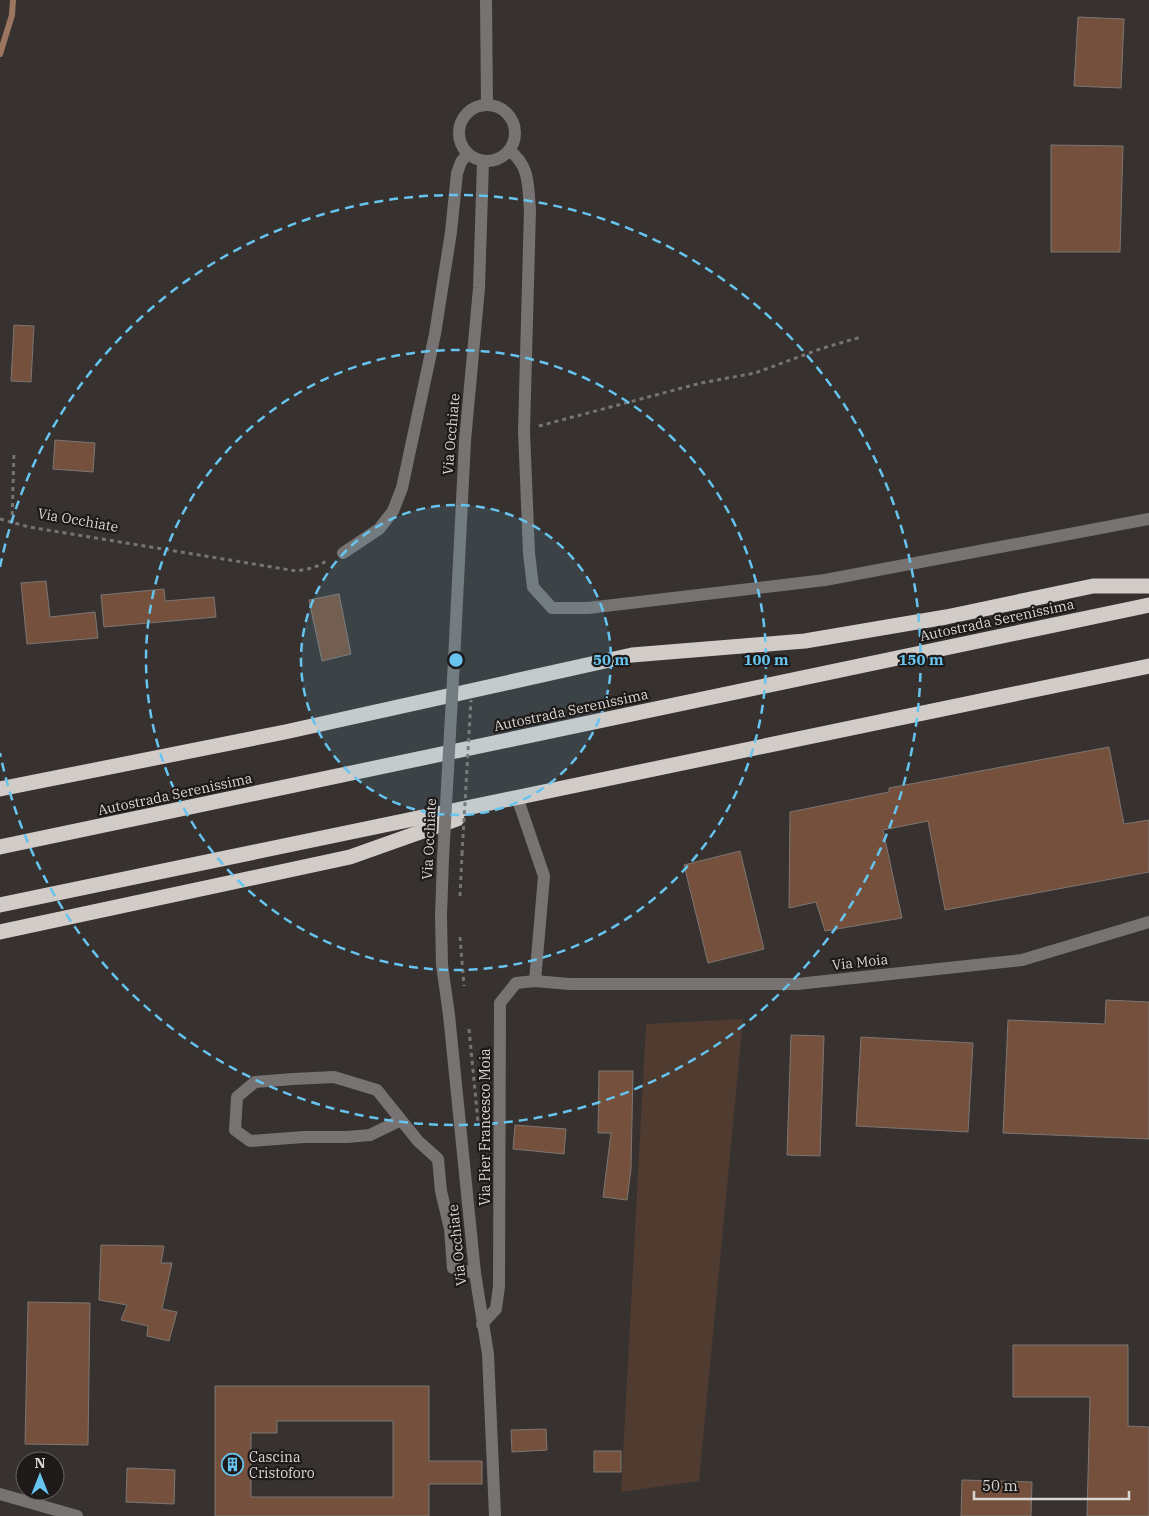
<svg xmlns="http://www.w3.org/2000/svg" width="1149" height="1516" viewBox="0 0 1149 1516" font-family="'IBM Plex Serif',serif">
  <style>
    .green { fill: #503b30 }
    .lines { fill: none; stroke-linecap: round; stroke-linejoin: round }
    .stream { stroke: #9c7661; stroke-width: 6 }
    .building { fill: #75513d; stroke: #7b7672; fill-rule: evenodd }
    .path { stroke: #787471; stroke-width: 3; stroke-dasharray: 4 4; stroke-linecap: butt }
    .minor { stroke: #767372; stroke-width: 12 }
    .highway { stroke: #d2ccc8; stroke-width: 15 }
    .path-bridge { stroke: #787471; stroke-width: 3; stroke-dasharray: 4 4; stroke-linecap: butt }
    .minor-bridge { stroke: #767372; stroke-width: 12 }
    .ring { fill: none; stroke: #66c4ef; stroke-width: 2.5; stroke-dasharray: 9 6 }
    .labels { text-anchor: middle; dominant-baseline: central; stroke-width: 4.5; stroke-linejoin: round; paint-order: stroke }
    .street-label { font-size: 14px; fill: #d9d6d4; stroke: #1d1a19 }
    .poi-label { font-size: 14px; fill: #d9d6d4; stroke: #1d1a19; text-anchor: start }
    .centre { fill: #66c4ef; stroke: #1d1a19; stroke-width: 2.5 }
    .ring-label { font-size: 15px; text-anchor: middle; font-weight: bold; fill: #66c4ef; stroke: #1d1a19; stroke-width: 4.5; stroke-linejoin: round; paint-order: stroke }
  </style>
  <rect width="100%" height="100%" fill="#37322f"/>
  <path class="green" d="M 743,1019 L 699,1481 L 621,1492 L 646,1024 Z"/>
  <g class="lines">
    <path class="stream" d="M 0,54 L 12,15 L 13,0"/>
  </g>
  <g class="building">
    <path d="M 1078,17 L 1124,19 L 1121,88 L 1074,86 Z"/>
    <path d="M 1051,145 L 1123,146 L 1120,252 L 1051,252 Z"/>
    <path d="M 14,325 L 34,326 L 31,382 L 11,381 Z"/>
    <path d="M 55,440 L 95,443 L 93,472 L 53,469 Z"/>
    <path d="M 46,581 L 50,617 L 95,612 L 98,638 L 27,644 L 21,583 Z"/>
    <path d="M 164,589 L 165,601 L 214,597 L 216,617 L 104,627 L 101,595 Z"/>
    <path d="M 339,594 L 351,654 L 322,661 L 309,600 Z"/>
    <path d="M 1109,747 L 1124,824 L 1149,820 L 1149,872 L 945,910 L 928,821 L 883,830 L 902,918 L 825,931 L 816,902 L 789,908 L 790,812 L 889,792 L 889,788 Z"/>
    <path d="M 740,851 L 764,949 L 708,963 L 684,865 Z"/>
    <path d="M 1106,1000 L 1149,1002 L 1149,1139 L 1003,1133 L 1008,1020 L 1105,1024 Z"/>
    <path d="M 791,1035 L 824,1036 L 820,1156 L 787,1155 Z"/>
    <path d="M 861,1037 L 973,1043 L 968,1132 L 856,1126 Z"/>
    <path d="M 599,1071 L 633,1071 L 631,1169 L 627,1200 L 603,1197 L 611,1133 L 598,1133 Z"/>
    <path d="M 515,1125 L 566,1129 L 564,1154 L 513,1149 Z"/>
    <path d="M 101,1245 L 164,1246 L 161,1263 L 172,1263 L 162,1309 L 177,1312 L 169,1341 L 147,1336 L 148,1326 L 121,1320 L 127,1305 L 99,1300 Z"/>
    <path d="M 28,1302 L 90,1303 L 88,1445 L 25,1444 Z"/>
    <path d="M 1013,1345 L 1128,1345 L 1128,1426 L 1149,1427 L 1149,1516 L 1087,1516 L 1090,1397 L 1013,1397 Z"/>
    <path d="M 215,1386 L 429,1386 L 429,1461 L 482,1461 L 482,1484 L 429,1484 L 429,1516 L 215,1516 ZM 277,1421 L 393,1421 L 393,1497 L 251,1497 L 251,1433 L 277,1433 Z"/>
    <path d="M 546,1429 L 547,1450 L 512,1452 L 511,1430 Z"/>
    <rect x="594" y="1451" width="27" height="21"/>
    <path d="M 127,1468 L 175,1470 L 174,1504 L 126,1502 Z"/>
    <path d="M 962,1480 L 1032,1482 L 1031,1516 L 961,1516 Z"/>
  </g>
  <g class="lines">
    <g class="path">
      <path d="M 539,426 L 701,383 L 755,373 L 823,348 L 861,337"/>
      <path d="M 0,519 L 29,527 L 296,571 L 313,568 L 329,560"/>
      <path d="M 12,523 L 14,451"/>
      <path d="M 460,896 L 462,854"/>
      <path d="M 460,937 L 464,986"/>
      <path d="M 469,1029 L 478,1122"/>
    </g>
    <g class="minor">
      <path d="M 486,0 L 487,105"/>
      <circle cx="487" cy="133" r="28"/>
      <path d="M 510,151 C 530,166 528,187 530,210 L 524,431 L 529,553 L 533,587 L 552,608 L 588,608 L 825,580 L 1149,519"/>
      <path d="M 343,553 L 379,529 L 393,511 L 402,488 L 435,334 L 451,232 L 457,173 L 461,162 L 467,154"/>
      <path d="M 454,661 L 465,441 L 479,288 L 483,162"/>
      <path d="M 517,797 L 544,876 L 535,981"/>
      <path d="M 443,859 L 441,916 L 442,965 L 449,1015 L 475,1273 L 488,1354 L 495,1516"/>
      <path d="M 401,1120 L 370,1135 L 347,1137 L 304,1137 L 250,1141 L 235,1130 L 237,1097 L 255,1082 L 293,1079 L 334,1077 L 377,1090 L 418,1141 L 438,1159 L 441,1191 L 450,1229 L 453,1268 L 475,1273"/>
      <path d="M 482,1324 L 496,1309 L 499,1286 L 500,1003 L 516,983 L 535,981 L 569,984 L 797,984 L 1022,960 L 1149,922"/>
      <path d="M 0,1494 L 77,1516"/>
    </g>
    <g class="highway">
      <path d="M 0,789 L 285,732 L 632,655 L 805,641 L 946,617 L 1093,586 L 1149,586"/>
      <path d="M 0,847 L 1149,605"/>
      <path d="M 0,905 L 1149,666"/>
      <path d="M 0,932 L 350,857 L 457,819"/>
    </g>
    <path class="path-bridge" d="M 462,854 L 471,700"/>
    <path class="minor-bridge" d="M 443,859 L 454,661"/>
  </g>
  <circle cx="456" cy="660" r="155" fill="#66c4ef" fill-opacity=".12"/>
  <g class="ring">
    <circle cx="456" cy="660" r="155"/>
    <circle cx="456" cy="660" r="310"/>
    <path d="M0 567A465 465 0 1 1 0 753"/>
  </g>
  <defs>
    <symbol id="building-ring" viewBox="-11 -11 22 22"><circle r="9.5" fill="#1d1a19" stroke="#66c4ef" stroke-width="1.5"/><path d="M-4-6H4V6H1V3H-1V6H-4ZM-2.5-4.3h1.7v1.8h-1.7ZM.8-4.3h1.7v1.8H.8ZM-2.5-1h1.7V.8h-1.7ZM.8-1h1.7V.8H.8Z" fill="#66c4ef"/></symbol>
  </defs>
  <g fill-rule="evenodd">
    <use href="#building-ring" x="220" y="1452" width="25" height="25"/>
  </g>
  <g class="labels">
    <g class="street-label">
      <text transform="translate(451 434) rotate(-85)">Via Occhiate</text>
      <text transform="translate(78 520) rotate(10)">Via Occhiate</text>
      <text transform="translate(997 620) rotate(-12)">Autostrada Serenissima</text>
      <text transform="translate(571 710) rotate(-12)">Autostrada Serenissima</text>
      <text transform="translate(175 794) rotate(-12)">Autostrada Serenissima</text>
      <text transform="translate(429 839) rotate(-87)">Via Occhiate</text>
      <text transform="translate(860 962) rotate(-6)">Via Moia</text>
      <text transform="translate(485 1127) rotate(-90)">Via Pier Francesco Moia</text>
      <text transform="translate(457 1245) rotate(-96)">Via Occhiate</text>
    </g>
    <g class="poi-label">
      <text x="249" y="1457">Cascina<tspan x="249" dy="16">Cristoforo</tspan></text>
    </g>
  </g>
  <circle cx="456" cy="660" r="8" class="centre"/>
  <g class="ring-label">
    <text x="611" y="665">50 m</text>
    <text x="766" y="665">100 m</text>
    <text x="921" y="665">150 m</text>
  </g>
  <g transform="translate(40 1476)"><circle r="24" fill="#1d1a19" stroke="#686564"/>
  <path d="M0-4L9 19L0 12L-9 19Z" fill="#66c4ef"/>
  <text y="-8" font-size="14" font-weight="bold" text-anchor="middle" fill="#d9d6d4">N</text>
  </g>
  <path d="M974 1491v8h155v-8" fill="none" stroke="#d9d6d4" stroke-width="2.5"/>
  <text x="982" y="1491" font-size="15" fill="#d9d6d4" stroke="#1d1a19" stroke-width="4" paint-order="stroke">50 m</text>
</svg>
